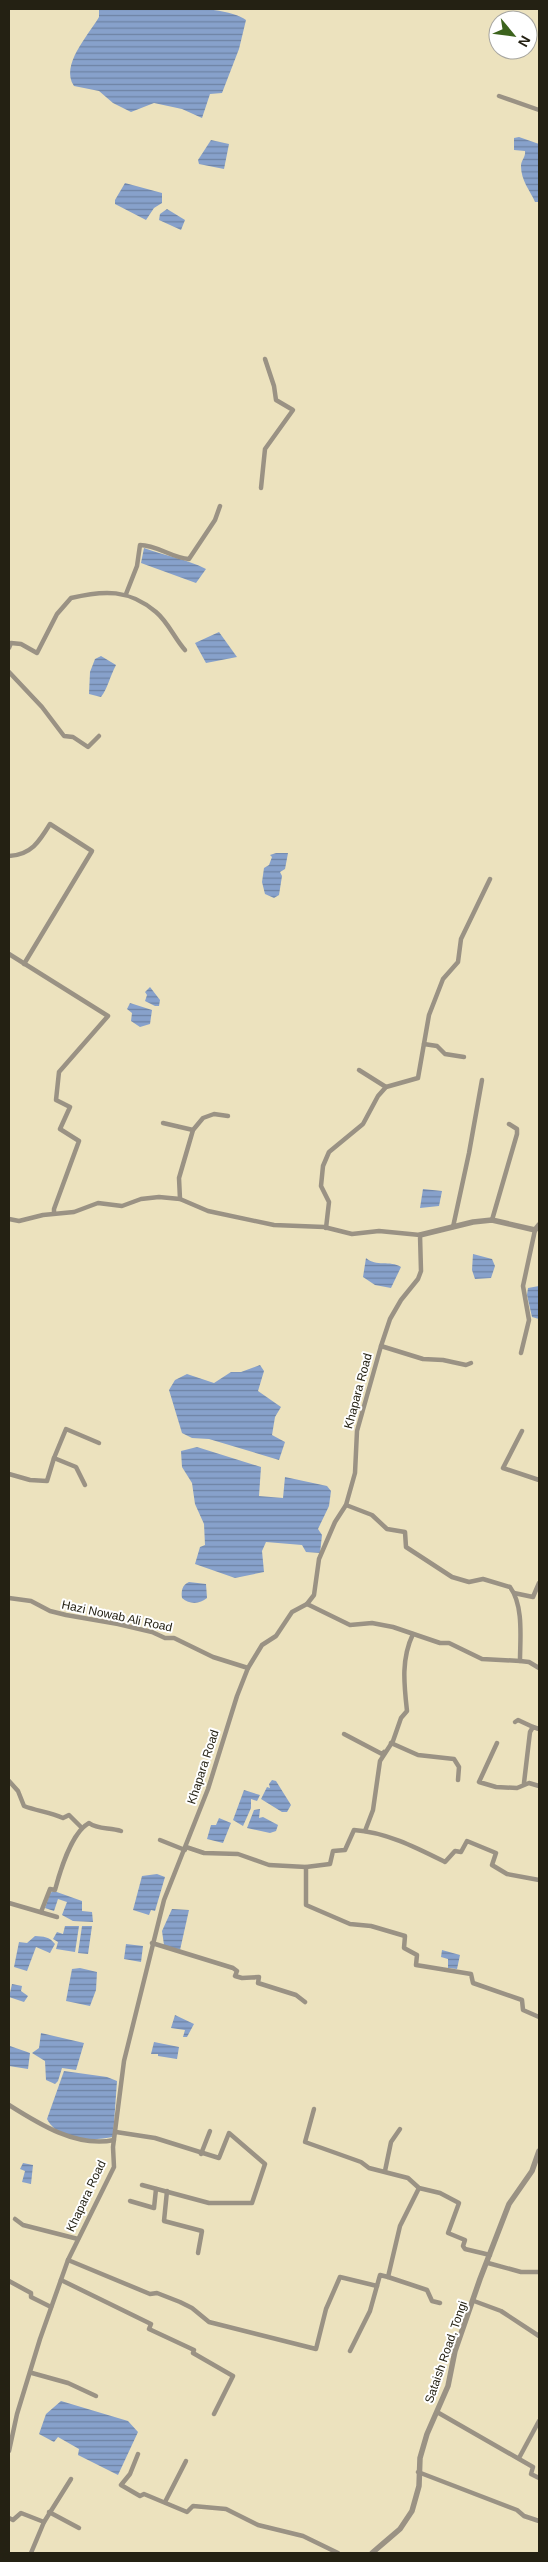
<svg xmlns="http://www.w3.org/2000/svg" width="548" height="2562" viewBox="0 0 548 2562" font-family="Helvetica,sans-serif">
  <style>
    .water { fill: url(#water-rules) }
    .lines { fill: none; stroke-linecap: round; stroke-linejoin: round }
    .minor { stroke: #9a9284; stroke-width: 4.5 }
    .tertiary { stroke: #9a9284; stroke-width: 5.5 }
    .labels { text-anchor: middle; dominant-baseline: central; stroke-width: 4; stroke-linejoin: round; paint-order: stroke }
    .street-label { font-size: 12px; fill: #242113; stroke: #fff }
  </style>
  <defs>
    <pattern id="water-rules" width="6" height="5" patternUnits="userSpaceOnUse" patternTransform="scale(1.25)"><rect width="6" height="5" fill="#87a1cb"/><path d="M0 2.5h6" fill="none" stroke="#6e83a4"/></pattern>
  </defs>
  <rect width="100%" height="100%" fill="#ece2be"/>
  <g class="water">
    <path d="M 99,9 C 131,9 224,2 246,20 L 239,49 L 222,93 L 210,94 L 202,118 L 182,109 L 154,103 L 131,112 L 113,103 L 99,91 L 74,86 C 60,65 88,36 99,17 Z"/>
    <path d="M 519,137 L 539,144 L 539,202 L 535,202 C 530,190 521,181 521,166 C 521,160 526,157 525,151 L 514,150 L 514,138 Z"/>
    <path d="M 211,140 L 229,144 L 224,169 L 199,164 L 198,160 Z"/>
    <path d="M 125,183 L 162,193 L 162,203 L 154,208 L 146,220 L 115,204 L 115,200 Z"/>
    <path d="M 167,209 L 185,220 L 181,230 L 159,220 L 160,214 Z"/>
    <path d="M 144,548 C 165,556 187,559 206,569 L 196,583 L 141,563 Z"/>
    <path d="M 219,632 L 237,657 L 206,663 L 195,643 Z"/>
    <path d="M 101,656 L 116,665 C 110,676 108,688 101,697 L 89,694 L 90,672 L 95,659 Z"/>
    <path d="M 276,853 L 288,853 L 285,869 L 280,872 L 282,876 L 279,895 L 274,898 L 265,894 L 262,882 L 264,868 L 269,865 L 272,857 L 270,855 Z"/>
    <path d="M 150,987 L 160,1000 L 159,1006 L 155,1006 L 145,1001 L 147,995 L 145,992 Z"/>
    <path d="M 130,1003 L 152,1010 L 150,1024 L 140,1027 L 131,1021 L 132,1013 L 127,1009 Z"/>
    <path d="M 423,1189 L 442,1191 L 439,1206 L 420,1208 Z"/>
    <path d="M 473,1254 L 492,1259 L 495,1266 L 491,1278 L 475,1279 L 472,1270 Z"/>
    <path d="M 366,1258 C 376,1267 390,1260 401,1267 L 391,1288 L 375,1285 L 363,1277 Z"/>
    <path d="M 539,1286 L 539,1319 L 532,1317 L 527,1295 L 528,1288 Z"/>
    <path d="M 260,1365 L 264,1371 L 258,1391 L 281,1407 L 275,1417 L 272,1435 L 285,1442 L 279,1460 L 209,1439 L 192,1438 L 182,1433 L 169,1390 L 175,1380 L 187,1374 L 214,1383 L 231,1372 L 241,1372 Z"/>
    <path d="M 197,1447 L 261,1467 L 259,1496 L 283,1498 L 285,1477 L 327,1486 L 331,1491 L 329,1506 L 318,1529 L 322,1535 L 320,1553 L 306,1552 L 302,1545 L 266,1542 L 262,1551 L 264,1572 L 235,1578 L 195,1564 L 200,1547 L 205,1545 L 204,1524 L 195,1504 L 192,1483 L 182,1467 L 181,1451 Z"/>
    <path d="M 189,1582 L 206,1584 L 207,1598 C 200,1604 190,1605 182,1598 C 181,1591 182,1585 189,1582 Z"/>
    <path d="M 272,1780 L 276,1781 L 291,1805 L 287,1812 L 282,1812 L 261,1799 L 267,1787 L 270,1788 L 269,1784 Z"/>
    <path d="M 244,1790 L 260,1795 L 257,1801 L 251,1799 L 251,1808 L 243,1826 L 233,1820 Z"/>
    <path d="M 260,1809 L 259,1818 L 263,1817 L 278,1825 L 276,1831 L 270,1833 L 247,1828 L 254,1810 Z"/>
    <path d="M 219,1818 L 231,1823 L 223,1843 L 207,1839 L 211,1825 L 216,1825 Z"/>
    <path d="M 157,1874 L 165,1877 L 155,1911 L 151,1910 L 149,1915 L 133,1910 L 142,1876 Z"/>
    <path d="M 54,1891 L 82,1901 L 82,1911 L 92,1912 L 93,1922 L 73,1921 L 62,1915 L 67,1902 L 58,1899 L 54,1911 L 45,1908 L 50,1893 Z"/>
    <path d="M 172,1909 L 189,1910 L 180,1950 L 164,1945 L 162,1931 Z"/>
    <path d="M 65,1926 L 79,1926 L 75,1952 L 56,1949 L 58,1942 L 53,1939 L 57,1932 L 63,1934 Z"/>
    <path d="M 82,1926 L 92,1926 L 88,1954 L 78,1953 Z"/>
    <path d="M 35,1936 C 44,1937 49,1936 55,1944 L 50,1953 L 36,1947 L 27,1971 L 14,1967 L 19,1942 L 27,1943 Z"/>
    <path d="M 126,1944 L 143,1946 L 141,1962 L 124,1959 Z"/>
    <path d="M 442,1950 L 460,1955 L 457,1969 L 448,1968 L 448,1959 L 441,1957 Z"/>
    <path d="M 80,1968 L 97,1972 L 96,1990 L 90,2006 L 66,2001 L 72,1969 Z"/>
    <path d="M 12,1984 L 22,1986 L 21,1991 L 28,1996 L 24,2002 L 9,1997 Z"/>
    <path d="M 175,2015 L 194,2024 L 187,2037 L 183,2037 L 185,2030 L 171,2028 Z"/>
    <path d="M 41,2033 L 84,2043 L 76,2070 L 62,2068 L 58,2081 L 55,2084 L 46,2080 L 45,2061 L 32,2053 L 39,2048 Z"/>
    <path d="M 154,2042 L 179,2047 L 177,2059 L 158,2056 L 158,2054 L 151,2054 Z"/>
    <path d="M 10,2046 L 30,2053 L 28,2069 L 9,2066 Z"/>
    <path d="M 64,2071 L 107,2077 L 117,2081 L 113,2137 C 92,2141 58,2141 47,2119 Z"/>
    <path d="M 23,2163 L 33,2165 L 31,2184 L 22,2182 L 25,2171 L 20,2169 Z"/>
    <path d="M 61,2401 L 128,2421 L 138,2432 L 118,2475 L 78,2455 L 79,2449 L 58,2437 L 54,2442 L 39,2434 L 46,2414 Z"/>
  </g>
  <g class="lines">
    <g class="minor">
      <path d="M 499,96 L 539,110"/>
      <path d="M 261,488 L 265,449 L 293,410 L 276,400 L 274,386 L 265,359"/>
      <path d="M 126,594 L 137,566 L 140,545 C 157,545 172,558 189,559 L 215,520 L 220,506"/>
      <path d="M 9,648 L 11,643 L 21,644 L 37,653 L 57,614 L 71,598 C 104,590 129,589 156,612 C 168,622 175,639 185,650"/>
      <path d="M 9,672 L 42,707 L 64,736 L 73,737 L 88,747 L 99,736"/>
      <path d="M 9,856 C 31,855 39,842 50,824 L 92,851 L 24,964"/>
      <path d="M 9,954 L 108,1016 L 59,1072 L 56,1100 L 70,1107 L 60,1129 L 79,1141 L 54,1209 L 54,1213"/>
      <path d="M 424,1044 L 437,1046 L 445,1054 L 464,1057"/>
      <path d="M 359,1070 L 386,1087"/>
      <path d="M 163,1123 L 193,1130"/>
      <path d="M 180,1199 L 179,1178 L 193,1130 L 203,1118 L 214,1114 L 228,1116"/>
      <path d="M 9,1219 L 19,1221 L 43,1215 L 74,1212 L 98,1203 L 122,1206 L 141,1199 L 159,1197 L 180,1199 L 208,1211 L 274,1225 L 324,1227 L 352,1234 L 379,1231 L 420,1235 L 421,1271 L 418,1279 L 401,1300 L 390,1319 L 381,1346 L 357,1431 L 355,1473 L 346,1505 L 335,1522 L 319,1559 L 314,1595 L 307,1604 L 292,1612 L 276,1636 L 262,1645 L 248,1668 L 237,1696 L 208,1789 L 164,1900 L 124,2061 L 113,2147 L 114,2167 L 68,2260 L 40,2339 L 17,2414 L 9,2451"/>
      <path d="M 492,1220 L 517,1134 L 517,1129 L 509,1124"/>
      <path d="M 453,1227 L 469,1153 L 482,1080"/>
      <path d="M 326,1228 L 329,1202 L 321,1186 L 323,1166 L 329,1152 L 363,1124 L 378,1096 L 386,1087 L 418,1078 L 429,1015 L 443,979 L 458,962 L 461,939 L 490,879"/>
      <path d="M 381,1346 L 423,1359 L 443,1360 L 466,1365 L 471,1363"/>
      <path d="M 521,1353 L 529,1320 L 523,1286 L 535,1230"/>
      <path d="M 522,1431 L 503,1468 L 539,1480"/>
      <path d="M 54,1458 L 66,1429 L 99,1443"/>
      <path d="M 9,1474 L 30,1480 L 47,1481 L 54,1458 L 76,1467 L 85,1485"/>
      <path d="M 346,1505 L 372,1515 L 387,1529 L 405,1532 L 406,1547 L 452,1577 L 469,1582 L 483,1579 L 510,1587 C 524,1606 520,1639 520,1661 L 529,1662 L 539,1668"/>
      <path d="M 514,1593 L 533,1597 L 539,1583"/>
      <path d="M 9,1598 L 31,1601 L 50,1611 L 66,1615 L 118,1624 L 152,1632 L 165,1638 L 174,1638 L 213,1657 L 248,1668"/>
      <path d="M 307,1604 L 350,1625 L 372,1623 L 393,1627 L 440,1643 L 449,1643 L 482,1659 L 520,1661"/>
      <path d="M 515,1722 L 518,1720 L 533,1727"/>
      <path d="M 344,1734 L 382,1754 L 384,1752"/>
      <path d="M 391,1743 L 418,1755 L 454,1759 L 459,1767 L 458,1780"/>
      <path d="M 497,1743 L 479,1782 L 496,1787 L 517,1788 L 529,1783 L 539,1786"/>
      <path d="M 9,1781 L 18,1791 L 24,1806 C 37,1811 50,1812 63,1818 L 69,1815 L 81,1827"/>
      <path d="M 524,1783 L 530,1732 L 533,1727 L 539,1729"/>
      <path d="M 365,1831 L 373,1810 L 380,1761 L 393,1741 L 401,1718 L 407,1711 C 404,1684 401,1659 413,1634"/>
      <path d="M 160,1840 L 185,1850"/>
      <path d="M 186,1847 L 204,1853 L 238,1854 L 269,1865 L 306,1867 L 330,1864 L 333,1851 L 345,1850 L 354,1830 C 386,1832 417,1848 445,1862 L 455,1851 L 461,1852 L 467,1841 L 496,1853 L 492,1865 L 507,1874 L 539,1880"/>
      <path d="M 306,1867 L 306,1905 L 350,1924 L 371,1926 L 405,1936 L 404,1948 L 417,1955 L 416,1965 L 471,1974 L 473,1983 L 522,2000 L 523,2010 L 539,2017"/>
      <path d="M 9,1903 L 57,1917"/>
      <path d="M 41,1912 L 50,1889 L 55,1890 C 60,1871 72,1832 89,1823 C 98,1830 110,1827 121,1831"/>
      <path d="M 152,1943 L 233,1968 L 237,1971 L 235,1976 L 242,1978 L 259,1977 L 258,1983 L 296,1995 L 305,2002"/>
      <path d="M 9,2105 C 39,2124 77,2148 114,2140"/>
      <path d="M 314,2109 L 305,2142 L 361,2162 L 369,2168 L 408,2178 L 419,2188 L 440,2193 L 459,2203 L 448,2233 L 465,2240 L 463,2246 L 465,2249 L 490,2255"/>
      <path d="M 116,2132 L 155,2138 L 219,2158 L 229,2133 L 265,2164 L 252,2203 L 209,2203 L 142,2185"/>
      <path d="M 201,2154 L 210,2131"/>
      <path d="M 385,2171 L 391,2142 L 400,2129"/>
      <path d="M 167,2191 L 164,2221 L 202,2231 L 198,2253"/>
      <path d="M 130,2201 L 154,2208 L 156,2189"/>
      <path d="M 15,2219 L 23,2225 L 78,2239"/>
      <path d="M 68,2260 L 150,2294 L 157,2293 L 180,2302 L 192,2308 L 209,2322 L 316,2349 L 326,2309 L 340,2277 L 377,2286"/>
      <path d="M 488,2263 L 521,2272 L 539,2272"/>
      <path d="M 388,2277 L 427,2290 L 432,2301 L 440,2303"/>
      <path d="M 61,2280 L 151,2324 L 149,2329 L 194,2350 L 193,2353 L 233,2376 L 214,2414"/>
      <path d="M 9,2281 L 31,2293 L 31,2297 L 51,2307"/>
      <path d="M 474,2301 L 501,2311 L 539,2336"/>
      <path d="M 350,2351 L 370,2311 L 380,2275 L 388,2277 L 400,2226 L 419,2188"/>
      <path d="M 32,2373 L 68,2383 L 96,2396"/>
      <path d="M 437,2412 L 533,2467 L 531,2474 L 539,2478"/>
      <path d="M 138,2454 L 130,2474 L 121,2485 L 140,2496 L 144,2494 L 187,2512 L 193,2506 L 226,2509 L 258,2525 L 303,2536 L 338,2553"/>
      <path d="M 519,2458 L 539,2421"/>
      <path d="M 418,2472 L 517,2510 L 524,2516 L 539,2521"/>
      <path d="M 165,2502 L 186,2461"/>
      <path d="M 49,2512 L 79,2528"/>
      <path d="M 9,2518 L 13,2520 L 21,2513 L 44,2522 L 71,2479"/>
      <path d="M 31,2553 L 44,2522"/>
    </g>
    <g class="tertiary">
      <path d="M 420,1235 L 473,1222 L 492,1220 L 535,1230 L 539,1225"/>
      <path d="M 372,2553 L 400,2529 L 412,2511 L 419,2486 L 420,2458 L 427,2434 L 448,2386 L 455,2351 L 480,2279 L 509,2204 L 532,2171 L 539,2151"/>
    </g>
  </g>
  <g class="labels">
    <g class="street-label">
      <text transform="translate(358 1391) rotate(-75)">Khapara Road</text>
      <text transform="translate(117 1616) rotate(12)">Hazi Nowab Ali Road</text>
      <text transform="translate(203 1767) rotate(-72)">Khapara Road</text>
      <text transform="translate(86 2196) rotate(-65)">Khapara Road</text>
      <text transform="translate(446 2352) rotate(-71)">Sataish Road, Tongi</text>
    </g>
  </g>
  <rect width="548" height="2562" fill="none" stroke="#242113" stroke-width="20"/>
  <g transform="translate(513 35) rotate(119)"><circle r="24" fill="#ffffff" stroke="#a7a6a1"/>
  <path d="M0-4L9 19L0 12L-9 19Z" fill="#3c631d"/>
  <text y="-8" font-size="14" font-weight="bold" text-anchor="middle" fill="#242113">N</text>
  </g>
</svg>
